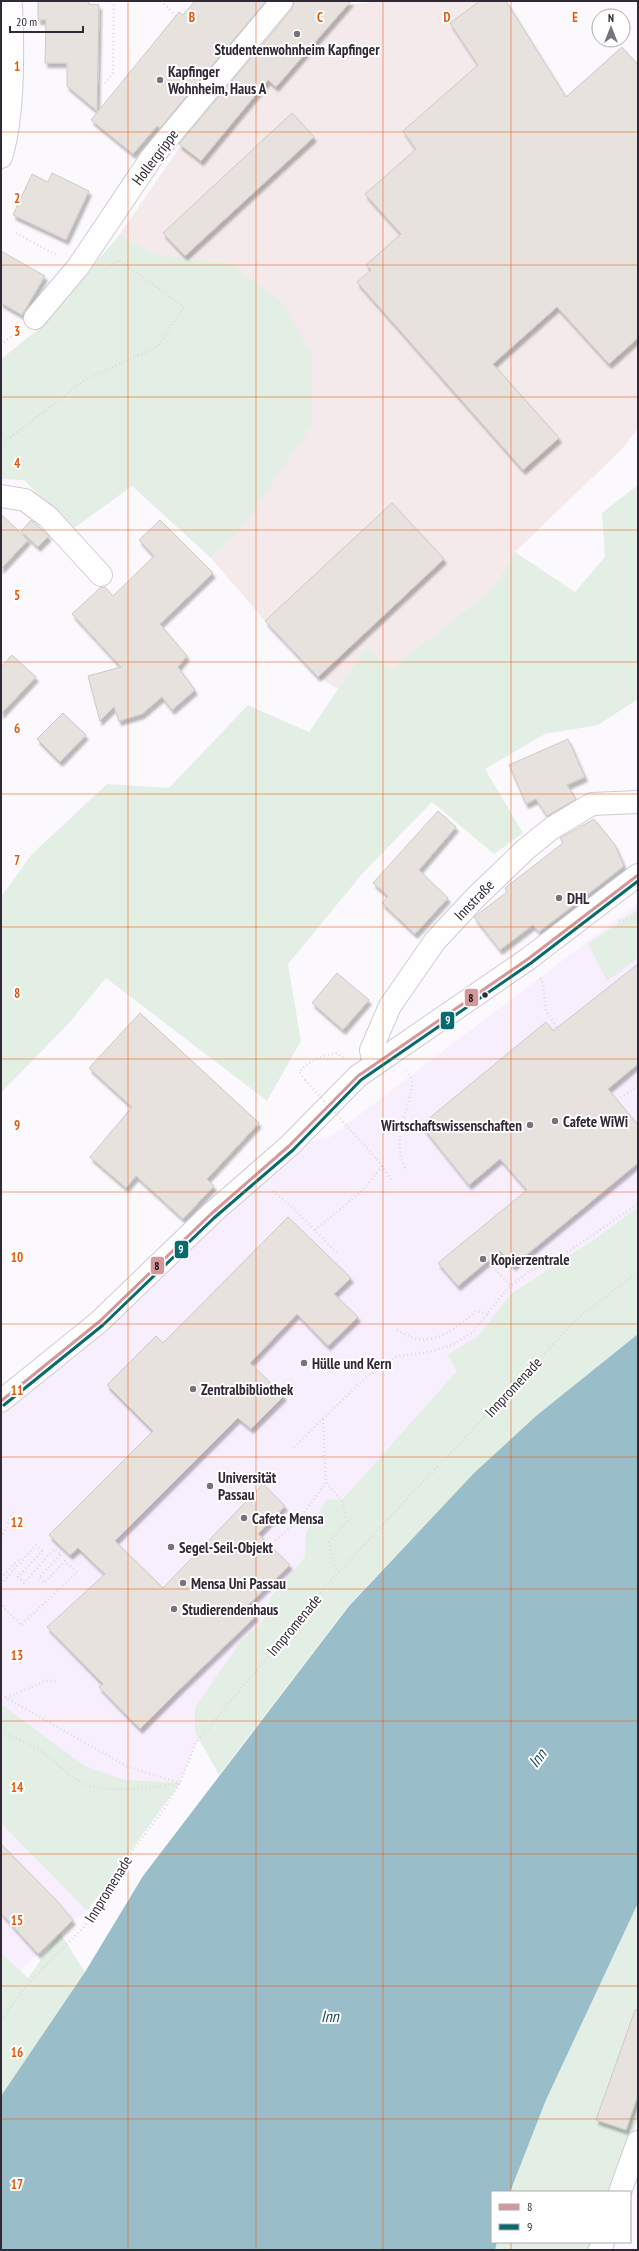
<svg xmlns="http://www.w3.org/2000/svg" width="639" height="2251" viewBox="0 0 639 2251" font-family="'PT Sans Narrow',sans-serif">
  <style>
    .built { fill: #f8effe }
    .industrial { fill: #f4e9eb }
    .green { fill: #e3efe4 }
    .water { fill: #99beca }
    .building { fill: #e7e2de; stroke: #cdc9c5; filter: url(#shadow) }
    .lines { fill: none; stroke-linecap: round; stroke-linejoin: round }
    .minor-casing { stroke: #d0cbd3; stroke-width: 24 }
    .path { stroke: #dcdbdd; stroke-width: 2.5; stroke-dasharray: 1 3; stroke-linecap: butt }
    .minor { stroke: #fefeff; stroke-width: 22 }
    .path-bridge { stroke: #dcdbdd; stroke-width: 2.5; stroke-dasharray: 1 3; stroke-linecap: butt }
    .bus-1-casing { stroke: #fff; stroke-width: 6 }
    .bus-2-casing { stroke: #fff; stroke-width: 6 }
    .bus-1 { stroke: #d6979a; stroke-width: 3 }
    .bus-2 { stroke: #076a6c; stroke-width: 3 }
    .grid { fill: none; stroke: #e8590c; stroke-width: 1; stroke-opacity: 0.55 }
    .poi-dot { fill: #78727b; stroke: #fff; stroke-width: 1.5 }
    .bus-dot { fill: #312935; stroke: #fff; stroke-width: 1.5 }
    .labels { text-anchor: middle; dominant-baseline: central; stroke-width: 4; stroke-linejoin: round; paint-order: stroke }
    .poi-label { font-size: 15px; font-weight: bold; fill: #312935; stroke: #fff; text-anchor: start }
    .street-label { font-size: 15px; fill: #312935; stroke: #fff }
    .water-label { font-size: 16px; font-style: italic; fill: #194855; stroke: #fff }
    .grid-label { font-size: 13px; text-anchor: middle; font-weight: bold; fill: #e8590c; stroke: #fff; stroke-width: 4; stroke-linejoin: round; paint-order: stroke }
    .line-badge { stroke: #fff; stroke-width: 1.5 }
    .badge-label { font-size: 11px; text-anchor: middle; font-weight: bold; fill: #fff }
    .pale-badge-label { font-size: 11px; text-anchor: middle; font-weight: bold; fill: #111 }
  </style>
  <defs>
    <filter id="shadow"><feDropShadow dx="2.5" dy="4.5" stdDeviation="1" flood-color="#0004"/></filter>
  </defs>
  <rect width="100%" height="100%" fill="#fbf9fd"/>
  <path class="built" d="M 638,903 L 638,1272 L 338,1572 L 196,1743 L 180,1783 L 87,1911 L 73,1920 L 19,1972 L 1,2000 L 1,1401 L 289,1146 L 330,1137 Z"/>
  <path class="industrial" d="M 380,1 L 506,1 L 566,97 L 622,47 L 638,65 L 638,428 L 621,450 L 515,552 L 491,590 L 389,671 L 367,646 L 338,689 L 318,677 L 265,621 L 211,558 L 242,529 L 229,263 L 156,255 L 120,234 L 181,145 L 268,80 L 276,87 L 348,5 Z"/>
  <g class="green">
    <path d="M 120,234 L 157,255 L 229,263 L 282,302 L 312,356 L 312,425 L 242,529 L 211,558 L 132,486 L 73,529 L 24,480 L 1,479 L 1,359 L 41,327 Z"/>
    <path d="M 638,485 L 638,699 L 598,725 L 545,734 L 485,769 L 523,833 L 494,854 L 432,802 L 363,873 L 288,964 L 301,1041 L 267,1101 L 106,978 L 69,1023 L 1,1093 L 1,897 L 31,855 L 107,784 L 169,788 L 248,705 L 309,732 L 367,646 L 390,670 L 491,590 L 515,552 L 575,592 L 605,557 L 602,513 Z"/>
    <path d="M 638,909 L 638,958 L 607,981 L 588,944 Z"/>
    <path d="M 638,1207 L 638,1334 L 536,1416 L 474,1473 L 348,1606 L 219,1775 L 195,1732 L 195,1707 L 241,1641 L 263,1621 L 271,1597 L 305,1557 L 306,1532 L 327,1499 L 342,1500 L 457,1371 L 447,1355 L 478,1336 L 511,1294 L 598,1237 Z"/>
    <path d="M 1,1704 L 85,1766 L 125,1780 L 180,1783 L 87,1911 L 1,1823 Z"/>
    <path d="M 638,1903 L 638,2119 L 611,2192 L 510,2192 L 546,2100 Z"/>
    <path d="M 60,1933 L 85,1972 L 1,2096 L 1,1953 L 28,1978 Z"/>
    <path d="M 497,2242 L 592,2242 L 589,2250 L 495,2250 Z"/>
  </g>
  <path class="water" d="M 638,1334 L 638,1903 L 546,2100 L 510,2192 L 492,2192 L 492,2242 L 497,2242 L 495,2250 L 1,2250 L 1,2096 L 85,1972 L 143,1876 L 349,1606 L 474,1473 L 536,1416 Z"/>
  <g class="building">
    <path d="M 38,1 L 89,1 L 88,4 L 99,5 L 97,111 L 67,86 L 67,63 L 45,63 L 46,20 L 38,20 Z"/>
    <path d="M 195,1 L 266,1 L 160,128 L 157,126 L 133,154 L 91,120 L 179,12 L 183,15 Z"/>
    <path d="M 294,1 L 351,1 L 276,87 L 268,80 L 201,161 L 179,144 L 292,9 Z"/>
    <path d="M 480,1 L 506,1 L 566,97 L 622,47 L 638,65 L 638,338 L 609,364 L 557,307 L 493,364 L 559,438 L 523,470 L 357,282 L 371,270 L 366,265 L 401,234 L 365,194 L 416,149 L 403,131 L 478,65 L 450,23 Z"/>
    <path d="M 292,113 L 314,137 L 185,256 L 163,233 Z"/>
    <path d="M 52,173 L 89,191 L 66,240 L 13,215 L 32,174 L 48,182 Z"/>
    <path d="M 1,251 L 45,276 L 22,315 L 1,303 Z"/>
    <path d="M 392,503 L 444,559 L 318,677 L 265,621 Z"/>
    <path d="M 1,514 L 28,540 L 1,569 Z"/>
    <path d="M 31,520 L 49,536 L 38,547 L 21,531 Z"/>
    <path d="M 160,520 L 213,573 L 160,624 L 187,656 L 178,667 L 195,690 L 172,710 L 162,697 L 142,714 L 119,721 L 114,707 L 100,721 L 88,676 L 121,667 L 72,614 L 101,587 L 105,587 L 113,596 L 154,556 L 139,540 Z"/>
    <path d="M 12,655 L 36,677 L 1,714 L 1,667 Z"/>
    <path d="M 63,713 L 86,735 L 60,762 L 37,739 Z"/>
    <path d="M 568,739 L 585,777 L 567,785 L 576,799 L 547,816 L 536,799 L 526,804 L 509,765 Z"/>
    <path d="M 438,811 L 456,827 L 419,870 L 448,898 L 415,934 L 382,903 L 388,896 L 373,883 Z"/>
    <path d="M 594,819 L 615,845 L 624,866 L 539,932 L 533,925 L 500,950 L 474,917 L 507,892 L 505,888 L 563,843 L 560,838 Z"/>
    <path d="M 638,964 L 638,1064 L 608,1089 L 638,1125 L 638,1163 L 513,1266 L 500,1251 L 458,1286 L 438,1263 L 527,1190 L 500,1159 L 469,1185 L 421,1125 L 546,1022 L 553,1031 Z"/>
    <path d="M 337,973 L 369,1000 L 343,1030 L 312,1003 Z"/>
    <path d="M 140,1013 L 259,1123 L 207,1179 L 214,1186 L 183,1219 L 136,1176 L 126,1188 L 90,1157 L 132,1107 L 89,1068 Z"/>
    <path d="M 288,1217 L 351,1278 L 334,1294 L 358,1317 L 328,1346 L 297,1314 L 250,1363 L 284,1396 L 251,1429 L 238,1418 L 115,1541 L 163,1588 L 263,1484 L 285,1506 L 258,1534 L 290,1565 L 247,1606 L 256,1616 L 180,1689 L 140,1729 L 99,1687 L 103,1684 L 47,1627 L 105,1574 L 78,1548 L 70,1555 L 49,1535 L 153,1431 L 107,1385 L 156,1336 L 163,1343 Z"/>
    <path d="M 1,1844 L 56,1900 L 73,1920 L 38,1954 L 1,1913 Z"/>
    <path d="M 635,2010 L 638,2010 L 638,2095 L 626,2130 L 596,2120 Z"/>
  </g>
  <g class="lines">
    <defs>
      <g id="minor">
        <path d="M 1,157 C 14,116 13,50 11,6 L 8,1"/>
        <path d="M 35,318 L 78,267 L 152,157 L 282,1"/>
        <path d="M 1,496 L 25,500 L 48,517 L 101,575"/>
        <path d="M 374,1065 L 371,1050 L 390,1006 L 435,941 L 476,897 L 526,849 L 552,828 L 592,804 L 638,802"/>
        <path d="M 1,1401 L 100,1321 L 211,1214 L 289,1146 L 358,1076 L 528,959 L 638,875"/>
        <path d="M 620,2192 L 638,2142"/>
        <path d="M 600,2250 L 603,2242"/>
      </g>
    </defs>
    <use href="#minor" class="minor-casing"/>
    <g class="path">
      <path d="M 161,1 L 176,16"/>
      <path d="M 105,83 L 113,73 L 114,1"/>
      <path d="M 16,233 L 56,255"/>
      <path d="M 1,345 L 17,332"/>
      <path d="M 1,445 L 86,379 L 157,347 L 184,307 L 118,260 L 106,270"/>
      <path d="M 619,921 L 638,917"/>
      <path d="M 540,978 L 543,984 L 546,1011 L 562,1035"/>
      <path d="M 305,1080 L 299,1072 C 309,1060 322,1056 337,1053 L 344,1058"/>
      <path d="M 604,1109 L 638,1086"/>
      <path d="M 377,1159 L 392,1181"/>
      <path d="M 405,1168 C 391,1137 408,1115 412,1085 C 413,1080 410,1075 407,1071"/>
      <path d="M 273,1191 L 295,1210 L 338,1254"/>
      <path d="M 315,1230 L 364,1189 L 382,1166"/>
      <path d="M 487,1261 L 511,1286"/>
      <path d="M 397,1330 C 403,1333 409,1337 415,1338 C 437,1345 461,1324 476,1311 L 489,1314"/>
      <path d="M 323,1419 L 326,1483 L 342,1501 L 347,1521 L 329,1541 L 332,1556 L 338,1572"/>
      <path d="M 294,1447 L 364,1379 L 395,1357 L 429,1352 L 452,1345 L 473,1332 L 506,1290 L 528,1272 L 569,1251 L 638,1204"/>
      <path d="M 1,1538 L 14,1510"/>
      <path d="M 270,1546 L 299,1519 L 326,1483"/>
      <path d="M 1,1578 L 18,1560"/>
      <path d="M 1,1584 L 36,1545 L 42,1551 L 18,1577 L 24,1583 L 54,1549 L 61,1554 L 39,1578 L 44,1583 L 65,1561 L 77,1572 L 21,1625 L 4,1608 L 1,1602"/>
      <path d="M 1,1695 L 128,1767 L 180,1783"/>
      <path d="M 6,1698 L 45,1681 L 57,1681"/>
      <path d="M 1,1732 C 18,1739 35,1746 50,1758 C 62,1767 72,1780 87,1785 C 114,1793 152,1788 179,1783"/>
      <path d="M 1,2020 L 31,1980 L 84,1927 L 94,1913 L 127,1858 L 164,1809 L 180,1783 L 196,1743 L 338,1572 L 578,1318 L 638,1272"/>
    </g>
    <use href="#minor" class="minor"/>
    <path class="path-bridge" d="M 305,1080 L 377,1159"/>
    <defs>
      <path id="bus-1" d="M 1,1401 L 100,1321 L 211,1214 L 289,1146 L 358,1076 L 528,959 L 638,875"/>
      <path id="bus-2" d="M 4,1405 L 103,1325 L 214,1218 L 293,1150 L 361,1080 L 531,963 L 638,881"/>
    </defs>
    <use href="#bus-1" class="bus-1-casing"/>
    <use href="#bus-2" class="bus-2-casing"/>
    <use href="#bus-1" class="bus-1"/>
    <use href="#bus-2" class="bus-2"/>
  </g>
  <path class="grid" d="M 128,1 L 128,2250M 256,1 L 256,2250M 383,1 L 383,2250M 511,1 L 511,2192M 1,132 L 638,132M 1,265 L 638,265M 1,397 L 638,397M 1,530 L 638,530M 1,662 L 638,662M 1,794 L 638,794M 1,927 L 638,927M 1,1059 L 638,1059M 1,1192 L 638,1192M 1,1324 L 638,1324M 1,1457 L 638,1457M 1,1589 L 638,1589M 1,1721 L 638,1721M 1,1854 L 638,1854M 1,1986 L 638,1986M 1,2119 L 638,2119M 511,2242 L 511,2250"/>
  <g class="poi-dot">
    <circle cx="297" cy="34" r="4"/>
    <circle cx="160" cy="80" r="4"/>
    <circle cx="559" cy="898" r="4"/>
    <circle cx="555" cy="1121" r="4"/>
    <circle cx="530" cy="1125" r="4"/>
    <circle cx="483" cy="1259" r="4"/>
    <circle cx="304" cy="1363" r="4"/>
    <circle cx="193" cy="1389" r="4"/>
    <circle cx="210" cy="1486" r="4"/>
    <circle cx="244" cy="1518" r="4"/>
    <circle cx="171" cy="1547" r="4"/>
    <circle cx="183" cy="1583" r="4"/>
    <circle cx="174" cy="1609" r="4"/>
  </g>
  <circle class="bus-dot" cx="485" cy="995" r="3.5"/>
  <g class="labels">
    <g class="poi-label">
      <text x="297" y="49" text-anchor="middle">Studentenwohnheim Kapfinger</text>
      <text x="168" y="71">Kapfinger<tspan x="168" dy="17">Wohnheim, Haus A</tspan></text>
      <text x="567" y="898">DHL</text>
      <text x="563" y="1121">Cafete WiWi</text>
      <text x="522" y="1125" text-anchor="end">Wirtschaftswissenschaften</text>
      <text x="491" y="1259">Kopierzentrale</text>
      <text x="312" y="1363">Hülle und Kern</text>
      <text x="201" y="1389">Zentralbibliothek</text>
      <text x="218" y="1477">Universität<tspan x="218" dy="17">Passau</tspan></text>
      <text x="252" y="1518">Cafete Mensa</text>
      <text x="179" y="1547">Segel-Seil-Objekt</text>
      <text x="191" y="1583">Mensa Uni Passau</text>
      <text x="182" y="1609">Studierendenhaus</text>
    </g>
    <g class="street-label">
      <text transform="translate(155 157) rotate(-53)">Hollergrippe</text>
      <text transform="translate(474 900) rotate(-46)">Innstraße</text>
      <text transform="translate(513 1387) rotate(-47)">Innpromenade</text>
      <text transform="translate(294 1625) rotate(-50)">Innpromenade</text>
      <text transform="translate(108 1889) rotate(-58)">Innpromenade</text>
    </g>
    <g class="water-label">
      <text transform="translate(537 1758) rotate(-53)">Inn</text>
      <text x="330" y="2016">Inn</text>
    </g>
  </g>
  <g class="grid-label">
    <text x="192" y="22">B</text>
    <text x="320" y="22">C</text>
    <text x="447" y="22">D</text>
    <text x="575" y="22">E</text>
    <text x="17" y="71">1</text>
    <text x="17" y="203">2</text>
    <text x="17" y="336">3</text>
    <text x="17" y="468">4</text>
    <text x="17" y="600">5</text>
    <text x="17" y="733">6</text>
    <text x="17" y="865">7</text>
    <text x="17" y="998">8</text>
    <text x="17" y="1130">9</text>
    <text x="17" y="1262">10</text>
    <text x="17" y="1395">11</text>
    <text x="17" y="1527">12</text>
    <text x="17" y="1660">13</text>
    <text x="17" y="1792">14</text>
    <text x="17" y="1925">15</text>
    <text x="17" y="2057">16</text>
    <text x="17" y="2189">17</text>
  </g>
  <g class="line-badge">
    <rect x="464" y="988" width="15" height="19" rx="4" fill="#d6979a"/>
    <rect x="440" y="1011" width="15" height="19" rx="4" fill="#076a6c"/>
    <rect x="174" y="1240" width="15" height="19" rx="4" fill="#076a6c"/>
    <rect x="150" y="1256" width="15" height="19" rx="4" fill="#d6979a"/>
  </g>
  <g class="badge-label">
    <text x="448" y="1024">9</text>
    <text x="181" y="1253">9</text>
  </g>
  <g class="pale-badge-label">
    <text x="471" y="1002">8</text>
    <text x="157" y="1270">8</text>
  </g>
  <rect width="639" height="2251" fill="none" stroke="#312935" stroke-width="4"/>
  <rect x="491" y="2191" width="140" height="52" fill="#ffffff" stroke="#ada9ae"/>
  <rect x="499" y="2204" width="20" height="6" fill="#d6979a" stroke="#ada9ae"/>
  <text x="527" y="2211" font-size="12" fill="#312935">8</text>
  <rect x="499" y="2224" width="20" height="6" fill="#076a6c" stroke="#ada9ae"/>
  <text x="527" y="2231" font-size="12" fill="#312935">9</text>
  <g transform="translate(611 28)"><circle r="19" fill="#ffffff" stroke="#ada9ae"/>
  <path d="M0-3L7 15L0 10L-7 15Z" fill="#78727b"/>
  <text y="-6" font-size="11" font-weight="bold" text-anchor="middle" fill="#312935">N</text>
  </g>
  <path d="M10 26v6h73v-6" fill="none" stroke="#312935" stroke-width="2"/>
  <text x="16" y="26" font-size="12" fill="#312935" stroke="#ffffff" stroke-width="3" paint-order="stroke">20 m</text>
</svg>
